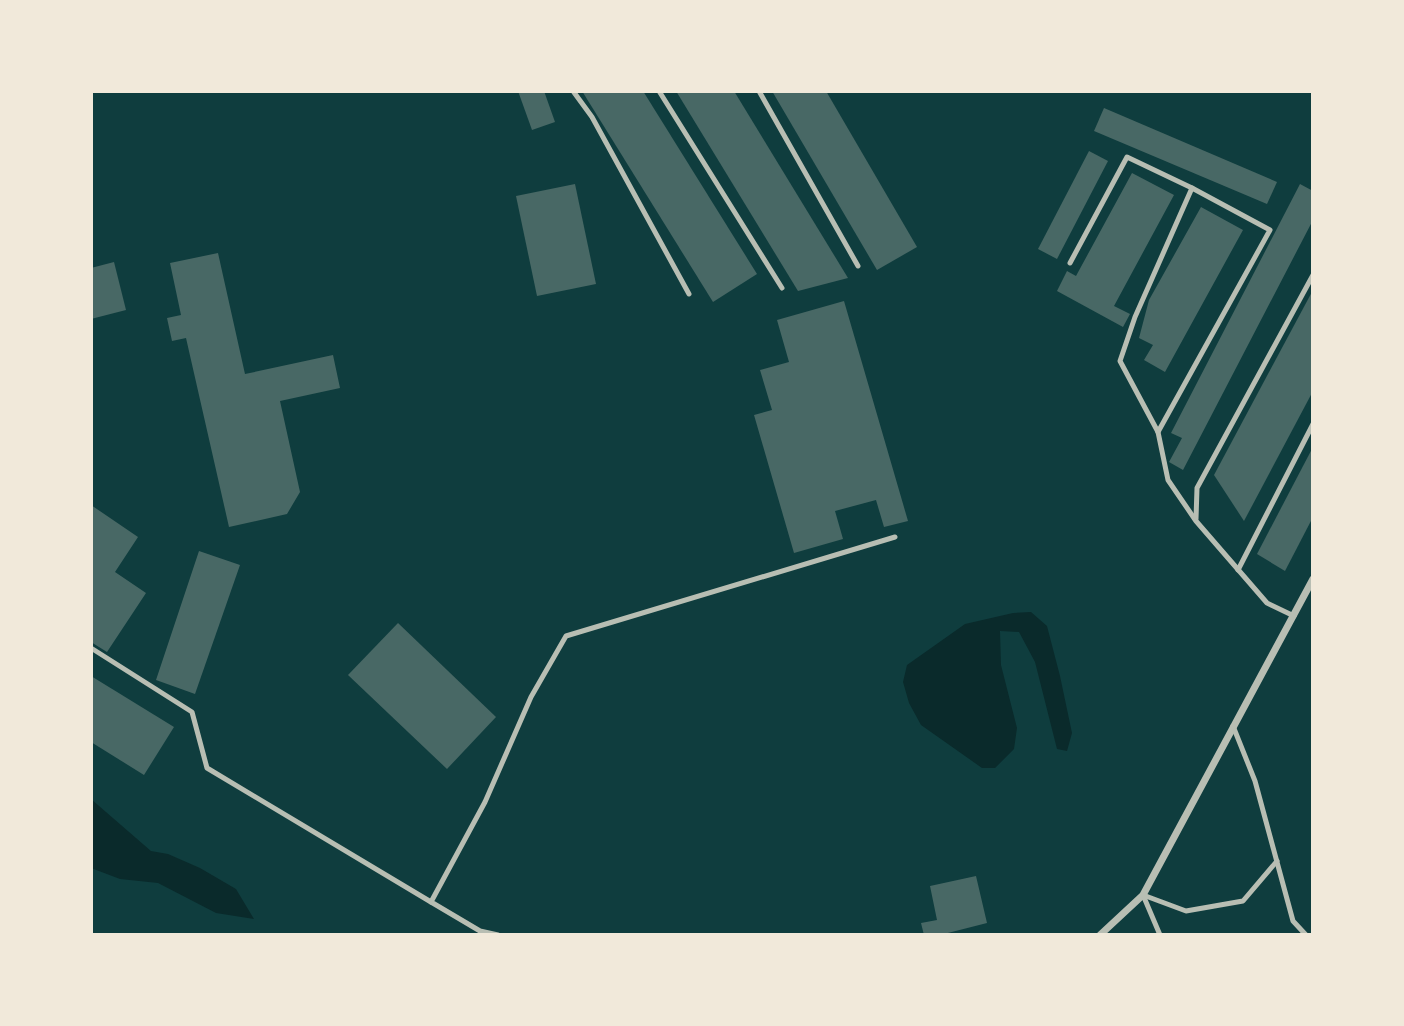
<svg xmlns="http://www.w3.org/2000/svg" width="1404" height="1026" viewBox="0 0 1404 1026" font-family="Inter,sans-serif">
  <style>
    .water { fill: #0a2a2b }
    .building { fill: #486865 }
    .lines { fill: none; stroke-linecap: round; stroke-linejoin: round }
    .service { stroke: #b8beb3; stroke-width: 5 }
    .minor { stroke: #b8beb3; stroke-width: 7 }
  </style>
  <rect width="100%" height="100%" fill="#0f3d3e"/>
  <g class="water">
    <path d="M 1031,612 L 1047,626 L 1060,676 L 1072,733 L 1067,751 L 1057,749 L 1035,662 L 1019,632 L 1000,631 L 1001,665 L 1017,728 L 1014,749 L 995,768 L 982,768 L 921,725 L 909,703 L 903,682 L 907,665 L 965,624 L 1013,613 Z"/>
    <path d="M 91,799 L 151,851 L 168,854 L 200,868 L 236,889 L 254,919 L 216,913 L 158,883 L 120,879 L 91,868 Z"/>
  </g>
  <g class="building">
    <path d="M 518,91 L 544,91 L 555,122 L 532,130 Z"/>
    <path d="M 582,91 L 643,91 L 757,274 L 713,302 Z"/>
    <path d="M 676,91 L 734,91 L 848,278 L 798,291 Z"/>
    <path d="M 772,91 L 826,91 L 917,247 L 877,270 Z"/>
    <path d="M 1104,108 L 1277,182 L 1267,204 L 1094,131 Z"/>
    <path d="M 1089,151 L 1108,161 L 1057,259 L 1038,249 Z"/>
    <path d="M 1132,173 L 1174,195 L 1114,306 L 1130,314 L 1123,327 L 1057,291 L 1067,271 L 1076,276 Z"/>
    <path d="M 575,184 L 596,284 L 537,296 L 516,196 Z"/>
    <path d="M 1300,184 L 1313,191 L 1313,220 L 1183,470 L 1169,462 L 1182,438 L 1171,433 Z"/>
    <path d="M 1201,207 L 1243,230 L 1165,372 L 1144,360 L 1153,345 L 1139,338 L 1149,300 Z"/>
    <path d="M 218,253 L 245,374 L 333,355 L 340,388 L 280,401 L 300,492 L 287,514 L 229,527 L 186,338 L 172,341 L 167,318 L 181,315 L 170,263 Z"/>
    <path d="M 114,262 L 126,310 L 91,319 L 91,268 Z"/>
    <path d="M 1313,290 L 1313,391 L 1244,521 L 1214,475 Z"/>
    <path d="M 844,301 L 908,521 L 884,527 L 876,500 L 835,511 L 843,539 L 794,553 L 754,415 L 772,410 L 760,370 L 789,362 L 777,320 Z"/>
    <path d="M 1313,447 L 1313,517 L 1285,571 L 1257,554 Z"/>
    <path d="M 91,505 L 138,537 L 115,572 L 146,593 L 107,652 L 91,642 Z"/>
    <path d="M 199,551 L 240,565 L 195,694 L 156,680 Z"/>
    <path d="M 398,623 L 496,717 L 447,769 L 348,675 Z"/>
    <path d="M 91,676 L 174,727 L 144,775 L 91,742 Z"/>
    <path d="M 976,876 L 987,923 L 940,935 L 924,935 L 921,923 L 937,920 L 930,886 Z"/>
  </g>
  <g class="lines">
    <g class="service">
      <path d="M 573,91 L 592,117 L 689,294"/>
      <path d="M 659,91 L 782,288"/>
      <path d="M 759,91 L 858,266"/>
      <path d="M 1070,263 L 1127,157 L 1192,188 L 1135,317 L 1120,361 L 1158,432 L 1168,480 L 1196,521 L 1267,603 L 1294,616"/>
      <path d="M 1158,432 L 1270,230 L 1192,188"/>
      <path d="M 1196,519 L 1197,488 L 1313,275"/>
      <path d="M 1238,570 L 1313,424"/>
      <path d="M 91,648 L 192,712 L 207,768 L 431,902"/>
      <path d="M 1233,726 L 1255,781 L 1293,921 L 1306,935"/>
      <path d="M 1143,895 L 1186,911 L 1243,901 L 1277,861"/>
      <path d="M 1143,895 L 1160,935"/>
      <path d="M 498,935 L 480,931 L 431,902 L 485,802 L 531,697 L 566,636 L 895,537"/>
    </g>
    <path class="minor" d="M 1100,935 L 1143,895 L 1313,579"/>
  </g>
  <rect width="1404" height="1026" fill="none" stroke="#f1e9da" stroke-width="186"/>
</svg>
